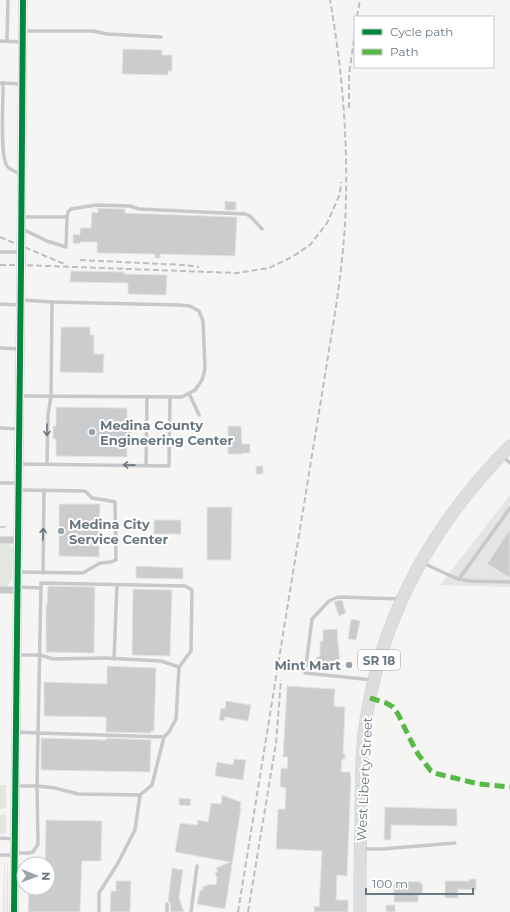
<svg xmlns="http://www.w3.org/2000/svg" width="510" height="912" viewBox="0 0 510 912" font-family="Montserrat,sans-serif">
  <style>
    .built { fill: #e4e5e5 }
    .green { fill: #e4e6e2 }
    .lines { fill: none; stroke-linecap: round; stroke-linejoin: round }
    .stream { stroke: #c8d0d2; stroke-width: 2 }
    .building { fill: #cbcccd; stroke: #e4e4e4 }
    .trunk-casing { stroke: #d1d2d2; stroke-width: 13 }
    .service { stroke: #c6c8c9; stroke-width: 3.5 }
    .minor { stroke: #c6c8c9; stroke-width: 7 }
    .tertiary { stroke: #c6c8c9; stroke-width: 9 }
    .trunk { stroke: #dcddde; stroke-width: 12 }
    .rail { stroke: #bdbfbf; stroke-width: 2; stroke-dasharray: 6 3; stroke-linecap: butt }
    .quiet { stroke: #58b947; stroke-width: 5; stroke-dasharray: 10 5; stroke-linecap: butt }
    .cycleway-casing { stroke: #fff; stroke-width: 8 }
    .cycleway { stroke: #00873e; stroke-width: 6 }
    .oneway { stroke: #697781 }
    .poi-dot { fill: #9aa3a9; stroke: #fff; stroke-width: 1.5 }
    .labels { text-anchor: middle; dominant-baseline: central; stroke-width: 4; stroke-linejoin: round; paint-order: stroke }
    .shield { fill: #fff; stroke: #96a0a7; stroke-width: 1 }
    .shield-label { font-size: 12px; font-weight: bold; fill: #697781 }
    .poi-label { font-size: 13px; font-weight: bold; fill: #697781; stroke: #fff; text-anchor: start }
    .street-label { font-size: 13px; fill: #697781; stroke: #fff }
  </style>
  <rect width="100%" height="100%" fill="#f5f5f4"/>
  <path class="built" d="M 510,495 L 510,587 L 440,585 Z"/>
  <g class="green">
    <path d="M 0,544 L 9,544 L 13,549 L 12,577 L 10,583 L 7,586 L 0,587 Z"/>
    <path d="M 0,785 L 6,785 L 6,808 L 1,809 L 0,808 Z"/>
    <path d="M 3,814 L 6,816 L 6,833 L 2,835 L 0,833 L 0,816 Z"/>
    <path d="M 4,863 L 5,863 L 5,912 L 3,912 Z"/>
    <path d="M 7,863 L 8,865 L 8,912 L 6,912 Z"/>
  </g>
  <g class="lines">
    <path class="stream" d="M 0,527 L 5,527"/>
  </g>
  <g class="building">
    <path d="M 123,49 L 162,50 L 162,55 L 172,55 L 172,71 L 168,71 L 168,75 L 122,74 Z"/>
    <path d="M 225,201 L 236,202 L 236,210 L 225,210 Z"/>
    <path d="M 98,208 L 125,209 L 125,213 L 237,217 L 235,256 L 160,254 L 160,258 L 155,258 L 155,254 L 97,253 L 97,242 L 80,242 L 80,244 L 73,243 L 73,234 L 80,235 L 80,228 L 91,228 L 92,212 L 98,213 Z"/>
    <path d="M 71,271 L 124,272 L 124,274 L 167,275 L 166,295 L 128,294 L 128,283 L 70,282 Z"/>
    <path d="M 61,327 L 90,327 L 90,335 L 94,335 L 94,354 L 104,354 L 103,373 L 60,372 Z"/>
    <path d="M 56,407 L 127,408 L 127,426 L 129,426 L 129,428 L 131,428 L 131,436 L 129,436 L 129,438 L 127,438 L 127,457 L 56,456 L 56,439 L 53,439 L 53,426 L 56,426 Z"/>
    <path d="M 228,426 L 241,426 L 242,444 L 250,444 L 250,453 L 242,453 L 242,454 L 228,454 Z"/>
    <rect x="256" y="466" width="7" height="8"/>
    <path d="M 59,504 L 100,504 L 99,557 L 59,556 Z"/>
    <path d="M 207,507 L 232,507 L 231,560 L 207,560 Z"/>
    <rect x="154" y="520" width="27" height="14"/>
    <path d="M 510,529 L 510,578 L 487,564 Z"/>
    <path d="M 136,566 L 183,568 L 183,579 L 136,578 Z"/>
    <path d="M 48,586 L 95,587 L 94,653 L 46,652 L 46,605 L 47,605 Z"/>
    <path d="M 133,589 L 172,590 L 170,656 L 132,655 Z"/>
    <path d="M 340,600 L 342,600 L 346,613 L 339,616 L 334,602 Z"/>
    <path d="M 351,619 L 360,621 L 356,640 L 348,639 Z"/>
    <path d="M 337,629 L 340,666 L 317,667 L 317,657 L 320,656 L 320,641 L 323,641 L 323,630 Z"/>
    <path d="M 107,666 L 156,668 L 154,731 L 151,731 L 151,733 L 106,732 L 106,717 L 44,716 L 44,682 L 107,684 Z"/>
    <path d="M 287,686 L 335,689 L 334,706 L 345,707 L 343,754 L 345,754 L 345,759 L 342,759 L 341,772 L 350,772 L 351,780 L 347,876 L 337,875 L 336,900 L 348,900 L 348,912 L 314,912 L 314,906 L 319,907 L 322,851 L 276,849 L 278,809 L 285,809 L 286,788 L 280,787 L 281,768 L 287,769 L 288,757 L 283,757 Z"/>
    <path d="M 226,701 L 251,705 L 248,721 L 225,717 L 224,721 L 219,720 L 221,708 L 225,709 Z"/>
    <path d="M 41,738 L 106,740 L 106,738 L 151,740 L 150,772 L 41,770 Z"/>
    <path d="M 234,759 L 246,760 L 243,780 L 215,776 L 217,762 L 233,765 Z"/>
    <path d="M 222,795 L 241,802 L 240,808 L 241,808 L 225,909 L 197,904 L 200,890 L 203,890 L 203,886 L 207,886 L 207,884 L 216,885 L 217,878 L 215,873 L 218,872 L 216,868 L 230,862 L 175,852 L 180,823 L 197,825 L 198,820 L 208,822 L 211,803 L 221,804 Z"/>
    <path d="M 179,798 L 191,799 L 190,806 L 179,805 Z"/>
    <path d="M 385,807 L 457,809 L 457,826 L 391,825 L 391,840 L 384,840 Z"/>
    <path d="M 46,820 L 102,821 L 101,861 L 82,861 L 80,912 L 28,912 L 29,888 L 48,888 L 48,864 L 45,864 Z"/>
    <path d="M 172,868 L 183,870 L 179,898 L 184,912 L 171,912 L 170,903 L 168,901 Z"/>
    <path d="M 469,879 L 476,879 L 476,890 L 458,889 L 458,898 L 445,898 L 445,881 L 469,881 Z"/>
    <path d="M 116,881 L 131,881 L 130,912 L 110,912 L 111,891 L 116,891 Z"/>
    <path d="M 396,881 L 421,882 L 421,884 L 423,884 L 422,893 L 418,894 L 418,902 L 394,902 L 394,884 L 396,884 Z"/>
    <rect x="386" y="905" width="9" height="7"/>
  </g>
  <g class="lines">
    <defs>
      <path id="trunk" d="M 360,912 C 360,883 360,854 361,824 C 361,794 361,764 364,734 C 378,621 431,526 510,446"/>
    </defs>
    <use href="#trunk" class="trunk-casing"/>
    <g class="service">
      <path d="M 24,31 L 93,31 L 107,34 L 161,37"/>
      <path d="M 0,41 L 22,42"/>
      <path d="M 7,41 L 8,0"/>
      <path d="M 0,83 L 3,83 L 3,92 C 3,106 0,156 7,166 C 10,170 17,172 21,175"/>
      <path d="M 3,83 L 21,84"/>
      <path d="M 67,217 L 68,212 L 71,209 L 96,205 L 130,206 L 139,209 L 245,214 L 250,216 L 262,229"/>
      <path d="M 22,229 L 47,241 L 66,247 L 67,217 L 22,217"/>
      <path d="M 0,252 L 21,252"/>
      <path d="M 22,300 L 52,302 L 51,396 L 48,415 L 47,464"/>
      <path d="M 0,304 L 20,305"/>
      <path d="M 0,348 L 19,349"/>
      <path d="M 189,393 L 199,415"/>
      <path d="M 21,396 L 182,397 L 195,390 L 202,380 L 205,369 L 203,321 L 199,311 L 190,306 L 179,305 L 52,302"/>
      <path d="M 0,428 L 19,429"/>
      <path d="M 503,457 L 510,463"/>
      <path d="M 20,464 L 169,466 L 170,397"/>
      <path d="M 146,466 L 147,397"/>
      <path d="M 0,483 L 18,483"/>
      <path d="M 423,563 L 453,577 L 459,579 L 510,508"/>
      <path d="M 19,572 L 83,573 L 100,563 L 111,562 L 116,560 L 115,502 L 105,500 L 92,498 L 85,491 L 20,490"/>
      <path d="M 43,573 L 44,490"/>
      <path d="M 459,579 L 470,581 L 510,582"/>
      <path d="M 18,587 L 41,588"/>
      <path d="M 18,655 L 40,655 L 53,659 L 105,658 L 161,661 L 179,667"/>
      <path d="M 114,659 L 117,585"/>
      <path d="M 373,680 L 305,673 L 312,619 L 329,601 L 338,597 L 401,599"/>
      <path d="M 16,786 L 37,786 L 55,788 L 78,794 L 140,795"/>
      <path d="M 0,838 L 15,839"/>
      <path d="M 362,849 L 382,849 L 455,843"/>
      <path d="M 16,853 L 29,853 L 33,852 L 38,844 L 37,786 L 41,583 L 185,586 L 192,590 L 191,651 L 179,667 L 176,719 L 169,732 L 164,737 L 38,733 L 17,732"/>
      <path d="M 0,855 L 13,855"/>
      <path d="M 99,912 L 99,893 L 118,863 L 135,830 L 140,795 L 152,785 L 164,737"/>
      <path d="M 167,912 L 167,904"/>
      <path d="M 191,912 L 197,866"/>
    </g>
    <g class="minor">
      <path d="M 0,540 L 18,540"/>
      <path d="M 0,590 L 18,590"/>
    </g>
    <path class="tertiary" d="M 14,912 L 21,265 L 23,0"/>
    <use href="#trunk" class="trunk"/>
    <g class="rail">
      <path d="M 357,17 L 360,0"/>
      <path d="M 349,108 L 349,75 L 355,32"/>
      <path d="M 0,237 L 62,263 L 67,264"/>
      <path d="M 80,260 L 184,265 L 199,267"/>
      <path d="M 0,265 L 21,265 L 237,273 L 269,268 L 292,257 L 310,245 L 327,223 L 340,194 L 341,182"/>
      <path d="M 238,912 L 336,307 C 340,280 343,252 345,225 C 349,150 343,74 330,0"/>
      <path d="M 248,912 L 276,743 L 281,680"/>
    </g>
    <path class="quiet" d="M 370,698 L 386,703 L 393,707 L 398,714 L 411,741 L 418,754 L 431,771 L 438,774 L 479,784 L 510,787"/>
    <defs>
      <path id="cycleway" d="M 14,912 L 21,265 L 23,0"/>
    </defs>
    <use href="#cycleway" class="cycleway-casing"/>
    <use href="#cycleway" class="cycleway"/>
  </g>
  <defs><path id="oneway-shaft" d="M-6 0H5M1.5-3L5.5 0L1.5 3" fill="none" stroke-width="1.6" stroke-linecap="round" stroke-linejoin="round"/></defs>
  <g class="oneway">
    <use href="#oneway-shaft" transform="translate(47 430) rotate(91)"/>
    <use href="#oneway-shaft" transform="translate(129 465) rotate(-179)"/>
    <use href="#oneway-shaft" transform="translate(43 534) rotate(-89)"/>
  </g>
  <g class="poi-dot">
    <circle cx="92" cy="432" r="4"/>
    <circle cx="61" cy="531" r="4"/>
    <circle cx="349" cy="665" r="4"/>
  </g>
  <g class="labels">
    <rect class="shield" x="358" y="650" width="42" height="20" rx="3"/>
    <g class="shield-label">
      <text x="379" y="660">SR 18</text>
    </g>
    <g class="poi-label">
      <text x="100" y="425">Medina County<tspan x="100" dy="15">Engineering Center</tspan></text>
      <text x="69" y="524">Medina City<tspan x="69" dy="15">Service Center</tspan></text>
      <text x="341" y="665" text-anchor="end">Mint Mart</text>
    </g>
    <g class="street-label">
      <text transform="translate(364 779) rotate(-87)">West Liberty Street</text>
    </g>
  </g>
  <rect x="354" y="16" width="140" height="52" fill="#ffffff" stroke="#c3c9cd"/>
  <rect x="362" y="29" width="20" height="6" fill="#00873e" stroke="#c3c9cd"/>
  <text x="390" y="36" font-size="12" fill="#697781">Cycle path</text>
  <rect x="362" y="49" width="20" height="6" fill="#58b947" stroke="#c3c9cd"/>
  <text x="390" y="56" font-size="12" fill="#697781">Path</text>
  <g transform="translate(36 876) rotate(91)"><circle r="19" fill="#ffffff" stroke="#c3c9cd"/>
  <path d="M0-3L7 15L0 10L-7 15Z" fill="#9aa3a9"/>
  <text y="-6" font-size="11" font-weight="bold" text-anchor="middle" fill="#697781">N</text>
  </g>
  <path d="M366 888v6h107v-6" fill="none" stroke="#697781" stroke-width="2"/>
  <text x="372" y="888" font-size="12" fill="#697781" stroke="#ffffff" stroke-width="3" paint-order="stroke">100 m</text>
</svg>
